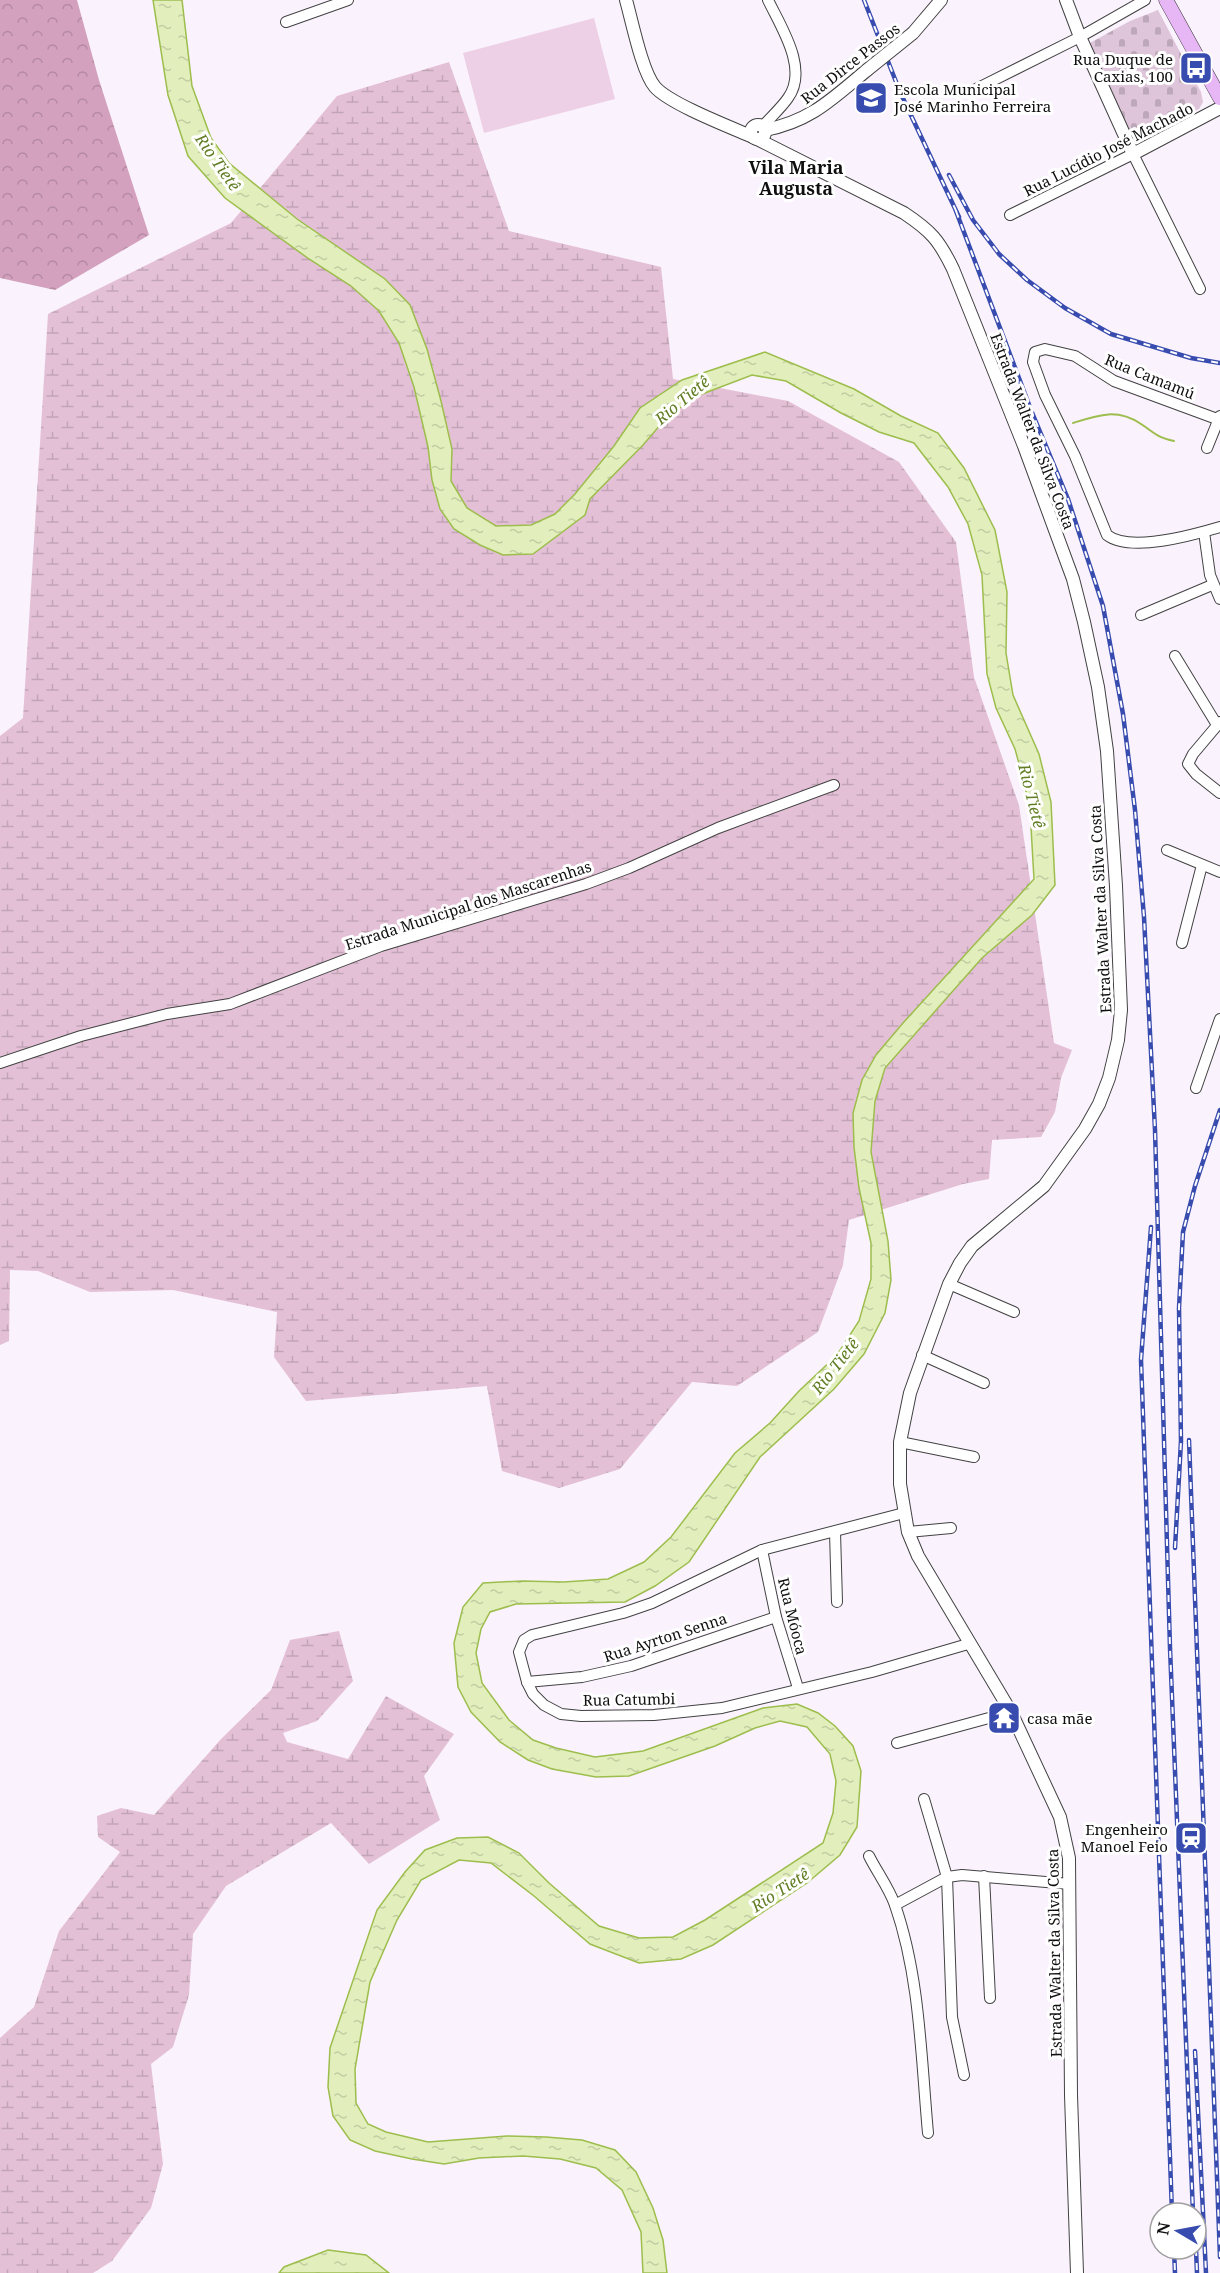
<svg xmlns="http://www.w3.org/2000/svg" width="1220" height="2273" viewBox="0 0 1220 2273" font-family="'Noto Serif',serif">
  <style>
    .forest { fill: url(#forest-crowns) }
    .wetland { fill: url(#wetland-marsh) }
    .cemetery { fill: url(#cemetery-stones) }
    .pitch { fill: #edd0e6 }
    .water { fill: url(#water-ripples); stroke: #9dbd4d; stroke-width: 1.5 }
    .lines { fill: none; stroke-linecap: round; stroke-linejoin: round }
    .stream { stroke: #9dbd4d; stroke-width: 2 }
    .minor-casing { stroke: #424242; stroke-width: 12 }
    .tertiary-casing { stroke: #424242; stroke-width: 14 }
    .secondary-casing { stroke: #313131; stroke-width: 15 }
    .minor { stroke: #fff; stroke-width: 10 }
    .tertiary { stroke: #fff; stroke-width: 12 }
    .secondary { stroke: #e7b6f5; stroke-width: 14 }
    .rail-casing { stroke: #384bae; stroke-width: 4.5 }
    .rail { stroke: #fff; stroke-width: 2; stroke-dasharray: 7; stroke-linecap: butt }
    .tertiary-bridge-casing { stroke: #424242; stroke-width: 14; stroke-linecap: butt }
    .tertiary-bridge { stroke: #fff; stroke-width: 12 }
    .labels { text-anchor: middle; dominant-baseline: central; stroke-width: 6; stroke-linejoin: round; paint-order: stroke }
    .poi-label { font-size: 15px; fill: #0f0f0f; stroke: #fff; text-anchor: end }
    .street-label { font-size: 15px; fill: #0f0f0f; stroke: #fff }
    .water-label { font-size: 16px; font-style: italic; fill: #617e24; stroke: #fff }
    .quarter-label { font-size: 18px; font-weight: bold; fill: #0f0f0f; stroke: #fff }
  </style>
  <defs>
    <pattern id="forest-crowns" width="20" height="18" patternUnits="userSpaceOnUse" patternTransform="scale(1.5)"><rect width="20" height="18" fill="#d3a1bd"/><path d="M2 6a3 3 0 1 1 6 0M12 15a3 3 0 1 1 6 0" fill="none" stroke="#b489a1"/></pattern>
    <pattern id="wetland-marsh" width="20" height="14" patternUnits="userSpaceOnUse" patternTransform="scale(1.5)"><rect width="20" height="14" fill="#e4c0d7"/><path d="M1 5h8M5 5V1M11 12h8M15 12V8" fill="none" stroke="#c2a4b7"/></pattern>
    <pattern id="cemetery-stones" width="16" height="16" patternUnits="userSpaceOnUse" patternTransform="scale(1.5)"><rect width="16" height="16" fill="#dec5d9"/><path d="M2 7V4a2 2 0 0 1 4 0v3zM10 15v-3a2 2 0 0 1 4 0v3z" fill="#bda8b9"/></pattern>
    <pattern id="water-ripples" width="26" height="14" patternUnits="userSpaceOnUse" patternTransform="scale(1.5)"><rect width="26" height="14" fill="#e2efbd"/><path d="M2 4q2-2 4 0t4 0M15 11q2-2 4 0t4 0" fill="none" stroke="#c1cca1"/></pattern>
  </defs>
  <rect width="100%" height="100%" fill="#faf2fd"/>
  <path class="forest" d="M 0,0 L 77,0 L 99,80 L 149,235 L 55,290 L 0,278 Z"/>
  <g class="wetland">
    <path d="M 449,62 L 509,231 L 661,267 L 673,379 L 788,401 L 899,462 L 956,542 L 974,677 L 1019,805 L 1054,1043 L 1072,1050 L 1061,1078 L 1055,1112 L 1041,1137 L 992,1140 L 989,1179 L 963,1184 L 849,1220 L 843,1265 L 818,1332 L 737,1386 L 692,1382 L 620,1469 L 559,1488 L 502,1471 L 487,1386 L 306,1401 L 274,1357 L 277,1312 L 173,1290 L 90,1292 L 38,1271 L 10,1270 L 9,1341 L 0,1345 L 0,736 L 23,718 L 48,314 L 231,223 L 337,96 Z"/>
    <path d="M 339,1631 L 353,1681 L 317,1721 L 283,1733 L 287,1742 L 348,1759 L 386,1696 L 454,1734 L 424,1776 L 440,1820 L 369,1864 L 331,1823 L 226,1886 L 193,1934 L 189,1995 L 173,2047 L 151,2064 L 163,2164 L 151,2208 L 112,2261 L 93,2273 L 0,2273 L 0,2038 L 34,2007 L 59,1931 L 120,1852 L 98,1837 L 97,1816 L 121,1808 L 154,1815 L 221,1739 L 271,1690 L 290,1640 Z"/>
  </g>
  <path class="cemetery" d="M 1158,10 L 1201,92 L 1203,102 L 1199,109 L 1132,142 L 1088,44 L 1130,21 Z"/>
  <path class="pitch" d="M 594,18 L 615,99 L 484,133 L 463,53 Z"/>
  <g class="water">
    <path d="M 153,0 L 182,0 L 192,86 L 211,138 L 229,163 L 297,219 L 385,279 L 410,305 L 427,349 L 441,401 L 452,449 L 451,481 L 467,508 L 496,526 L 531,525 L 555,514 L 575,494 L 614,446 L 640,408 L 682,380 L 765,352 L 854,389 L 901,416 L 938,433 L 964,468 L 995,530 L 1007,592 L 1006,653 L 1013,695 L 1039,754 L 1051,802 L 1055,885 L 1032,915 L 982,958 L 885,1068 L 875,1101 L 871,1152 L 888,1241 L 891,1280 L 885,1313 L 864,1354 L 834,1389 L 760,1457 L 689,1562 L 655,1586 L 625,1602 L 516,1604 L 490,1612 L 481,1629 L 476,1653 L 482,1683 L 509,1720 L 533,1740 L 556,1748 L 595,1757 L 643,1751 L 763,1708 L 797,1704 L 818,1713 L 835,1726 L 853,1746 L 861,1771 L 857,1827 L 840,1855 L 807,1883 L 713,1945 L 681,1959 L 639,1963 L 590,1944 L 534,1896 L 491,1863 L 459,1860 L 421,1880 L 397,1920 L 370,1982 L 355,2069 L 356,2103 L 368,2124 L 386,2132 L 428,2142 L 507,2136 L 546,2137 L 582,2140 L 615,2150 L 636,2172 L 653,2208 L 663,2240 L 667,2273 L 643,2273 L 641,2232 L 622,2190 L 596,2168 L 560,2159 L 523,2156 L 479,2158 L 444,2164 L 412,2159 L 375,2151 L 350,2140 L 333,2116 L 328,2087 L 330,2048 L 377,1910 L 405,1872 L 425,1850 L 457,1838 L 488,1837 L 519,1853 L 549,1883 L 599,1926 L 639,1938 L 673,1937 L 705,1920 L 823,1843 L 833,1813 L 836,1781 L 830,1754 L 807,1727 L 780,1721 L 755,1728 L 715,1746 L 629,1776 L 596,1777 L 552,1769 L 528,1760 L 500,1742 L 471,1712 L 458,1687 L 454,1643 L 463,1607 L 483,1583 L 522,1581 L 564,1582 L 608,1579 L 644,1562 L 671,1537 L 735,1453 L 770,1423 L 799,1391 L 837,1355 L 859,1321 L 871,1279 L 871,1243 L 859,1188 L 854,1147 L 853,1113 L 862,1080 L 876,1055 L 903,1023 L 1034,879 L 1030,810 L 1024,782 L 1015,749 L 996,708 L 987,674 L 982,575 L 968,524 L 948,487 L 914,443 L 879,432 L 841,413 L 786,381 L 752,375 L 697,396 L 667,417 L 643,445 L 590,499 L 585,515 L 533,554 L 503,555 L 480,545 L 454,529 L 440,509 L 432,480 L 428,447 L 414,387 L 399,343 L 379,311 L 351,286 L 309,259 L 225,198 L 188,156 L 168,95 Z"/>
    <path d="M 328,2250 L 366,2255 L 389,2273 L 279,2273 L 284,2267 Z"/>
  </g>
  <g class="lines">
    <path class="stream" d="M 1073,423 C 1098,415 1117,408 1141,424 C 1155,433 1156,437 1174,441"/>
    <defs>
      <g id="minor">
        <path d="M 286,22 L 348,0"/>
        <path d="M 972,91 L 1080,37 L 1145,0"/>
        <path d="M 763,126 C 771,117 781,108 788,98 C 809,69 781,27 768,0"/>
        <path d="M 1010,215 L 1133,154 L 1200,289"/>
        <path d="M 1217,419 L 1114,381 L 1075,356 L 1045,349 L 1035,352 L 1033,362 L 1045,395 L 1075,456 L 1107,535 C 1130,553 1193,535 1220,527"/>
        <path d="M 1207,448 L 1220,416"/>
        <path d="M 1204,532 L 1210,575 L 1220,599"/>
        <path d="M 1141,615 L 1212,585"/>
        <path d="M 1175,656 L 1217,725"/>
        <path d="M 1220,722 L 1193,754 L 1188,764 L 1196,774 L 1220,793"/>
        <path d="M 1167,850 L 1220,872"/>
        <path d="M 1182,943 L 1202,865"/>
        <path d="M 0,1063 L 81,1036 L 167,1014 L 230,1004 L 381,946 L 586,884 L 629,868 L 718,828 L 834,785"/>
        <path d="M 1196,1088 L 1220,1019"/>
        <path d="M 949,1284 L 1014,1312"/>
        <path d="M 922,1355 L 984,1383"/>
        <path d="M 900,1442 L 974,1457"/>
        <path d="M 904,1513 L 762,1550 L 652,1603 L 623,1613 L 532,1635 L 524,1640 L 519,1652 L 527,1682 L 533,1694 L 544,1705 L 561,1714 L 581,1716 L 654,1715 L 722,1708 L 872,1672 L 968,1644"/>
        <path d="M 835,1532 L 837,1602"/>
        <path d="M 908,1532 L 951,1528"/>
        <path d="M 762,1550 L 776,1617 L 798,1688"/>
        <path d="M 527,1682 L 582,1677 L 631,1666 L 776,1617"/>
        <path d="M 897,1743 L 1011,1712"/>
        <path d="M 924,1799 L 947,1877 L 952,2017 L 964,2075"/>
        <path d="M 869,1856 C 877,1872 889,1888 895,1905 C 920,1977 921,2057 928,2133"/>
        <path d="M 984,1876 L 990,1998"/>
        <path d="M 895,1905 L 947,1877 L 962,1875 L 1070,1884"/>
      </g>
      <g id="tertiary">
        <path d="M 626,0 C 632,21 642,72 655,87 C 670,104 730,127 753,137"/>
        <path d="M 1066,0 L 1080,37 L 1133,154 L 1220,108"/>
        <path d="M 913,33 L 941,0"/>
        <circle cx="758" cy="132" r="7"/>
        <path d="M 765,130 C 811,121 832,99 867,70"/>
        <path d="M 757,139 L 904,213 C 931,231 939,240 953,269 L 1024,446 L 1073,579 L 1084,622 L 1098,687 L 1107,751 L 1116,886 L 1121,1010 L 1118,1040 L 1109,1078 L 1099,1104 L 1085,1129 L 1044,1186 L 972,1246 L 960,1263 L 949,1284 L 910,1393 L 900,1442 L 900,1484 L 908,1532 L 918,1556 L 1011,1712 L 1060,1817 L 1069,1858 L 1071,2095 L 1077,2273"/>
      </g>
      <path id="secondary" d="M 1166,0 L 1220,98"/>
    </defs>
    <use href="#minor" class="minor-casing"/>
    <use href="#tertiary" class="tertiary-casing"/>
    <use href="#secondary" class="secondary-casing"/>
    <use href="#minor" class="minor"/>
    <use href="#tertiary" class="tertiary"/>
    <use href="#secondary" class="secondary"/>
    <defs>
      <g id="rail">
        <path d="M 864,0 L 900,92 L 959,217"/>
        <path d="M 949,175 L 973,220 L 999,254 L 1027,280 L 1065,308 L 1111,334 L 1191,358 L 1220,363"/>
        <path d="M 956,211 L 1031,410 L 1068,499 L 1103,606 L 1123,714 L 1135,810 L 1144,917 L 1155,1130 L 1170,1648 L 1193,2213"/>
        <path d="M 1151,1227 L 1141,1360 L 1172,2213"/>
        <path d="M 1189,1440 L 1220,2257"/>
        <path d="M 1175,1548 L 1181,1441 L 1179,1308 L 1183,1232 L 1195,1186 L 1220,1110"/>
        <path d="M 1195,2051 L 1206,2273"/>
        <path d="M 1174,2249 L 1175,2273"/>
        <path d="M 1196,2249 L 1197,2273"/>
      </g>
    </defs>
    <use href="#rail" class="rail-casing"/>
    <use href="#rail" class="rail"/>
    <defs>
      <path id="tertiary-bridge" d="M 867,70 L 913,33"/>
    </defs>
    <use href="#tertiary-bridge" class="tertiary-bridge-casing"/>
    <use href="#tertiary-bridge" class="tertiary-bridge"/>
  </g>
  <defs>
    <symbol id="bus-square" viewBox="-11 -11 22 22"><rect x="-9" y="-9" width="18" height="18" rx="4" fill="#384bae" stroke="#fff"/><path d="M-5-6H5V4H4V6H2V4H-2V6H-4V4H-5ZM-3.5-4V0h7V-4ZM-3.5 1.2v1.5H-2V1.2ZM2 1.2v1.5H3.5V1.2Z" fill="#fff"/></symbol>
    <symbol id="school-square" viewBox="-11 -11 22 22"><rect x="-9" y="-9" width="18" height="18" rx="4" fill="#384bae" stroke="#fff"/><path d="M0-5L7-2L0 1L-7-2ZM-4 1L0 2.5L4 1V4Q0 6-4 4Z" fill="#fff"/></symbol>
    <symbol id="temple-square" viewBox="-11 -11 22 22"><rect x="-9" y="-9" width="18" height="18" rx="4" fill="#384bae" stroke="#fff"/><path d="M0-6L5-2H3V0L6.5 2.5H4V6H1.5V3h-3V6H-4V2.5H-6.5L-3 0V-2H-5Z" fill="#fff"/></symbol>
    <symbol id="station-square" viewBox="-11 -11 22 22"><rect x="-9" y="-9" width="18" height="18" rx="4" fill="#384bae" stroke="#fff"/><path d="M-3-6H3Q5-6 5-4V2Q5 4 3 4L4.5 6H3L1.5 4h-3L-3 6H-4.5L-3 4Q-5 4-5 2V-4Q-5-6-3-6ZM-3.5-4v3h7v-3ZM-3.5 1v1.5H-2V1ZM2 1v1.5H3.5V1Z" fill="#fff"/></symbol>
  </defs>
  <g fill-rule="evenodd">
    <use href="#bus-square" x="1177" y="49" width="38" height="38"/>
    <use href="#school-square" x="852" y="79" width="38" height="38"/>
    <use href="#temple-square" x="985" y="1699" width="38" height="38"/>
    <use href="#station-square" x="1172" y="1819" width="38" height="38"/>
  </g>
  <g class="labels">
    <g class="poi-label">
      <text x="1173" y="59">Rua Duque de<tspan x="1173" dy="17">Caxias, 100</tspan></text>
      <text x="894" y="89" text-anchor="start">Escola Municipal<tspan x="894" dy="17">José Marinho Ferreira</tspan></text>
      <text x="1027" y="1718" text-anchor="start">casa mãe</text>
      <text x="1168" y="1829">Engenheiro<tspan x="1168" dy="17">Manoel Feio</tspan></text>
    </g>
    <g class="street-label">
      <text transform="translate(850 63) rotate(-38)">Rua Dirce Passos</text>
      <text transform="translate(1108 149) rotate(-27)">Rua Lucídio José Machado</text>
      <text transform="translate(1150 376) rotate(22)">Rua Camamú</text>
      <text transform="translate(1033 431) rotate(69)">Estrada Walter da Silva Costa</text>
      <text transform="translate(468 905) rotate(-18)">Estrada Municipal dos Mascarenhas</text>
      <text transform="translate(1100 909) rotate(-93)">Estrada Walter da Silva Costa</text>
      <text transform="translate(793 1616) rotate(76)">Rua Móoca</text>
      <text transform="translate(665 1637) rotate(-18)">Rua Ayrton Senna</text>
      <text transform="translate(629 1699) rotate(-1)">Rua Catumbi</text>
      <text transform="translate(1054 1953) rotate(-91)">Estrada Walter da Silva Costa</text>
    </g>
    <g class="water-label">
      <text transform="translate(218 162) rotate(55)">Rio Tietê</text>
      <text transform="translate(682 400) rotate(-40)">Rio Tietê</text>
      <text transform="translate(1032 796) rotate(76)">Rio Tietê</text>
      <text transform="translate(835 1366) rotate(-52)">Rio Tietê</text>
      <text transform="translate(780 1890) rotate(-33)">Rio Tietê</text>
    </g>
    <g class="quarter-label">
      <text x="796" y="167">Vila Maria<tspan x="796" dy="21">Augusta</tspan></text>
    </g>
  </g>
  <g transform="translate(1178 2231) rotate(280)"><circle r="28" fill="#ffffff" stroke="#9f9f9f" stroke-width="1.5"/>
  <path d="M0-4.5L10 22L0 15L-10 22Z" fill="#384bae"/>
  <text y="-9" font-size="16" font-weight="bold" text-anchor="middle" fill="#0f0f0f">N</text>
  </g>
</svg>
